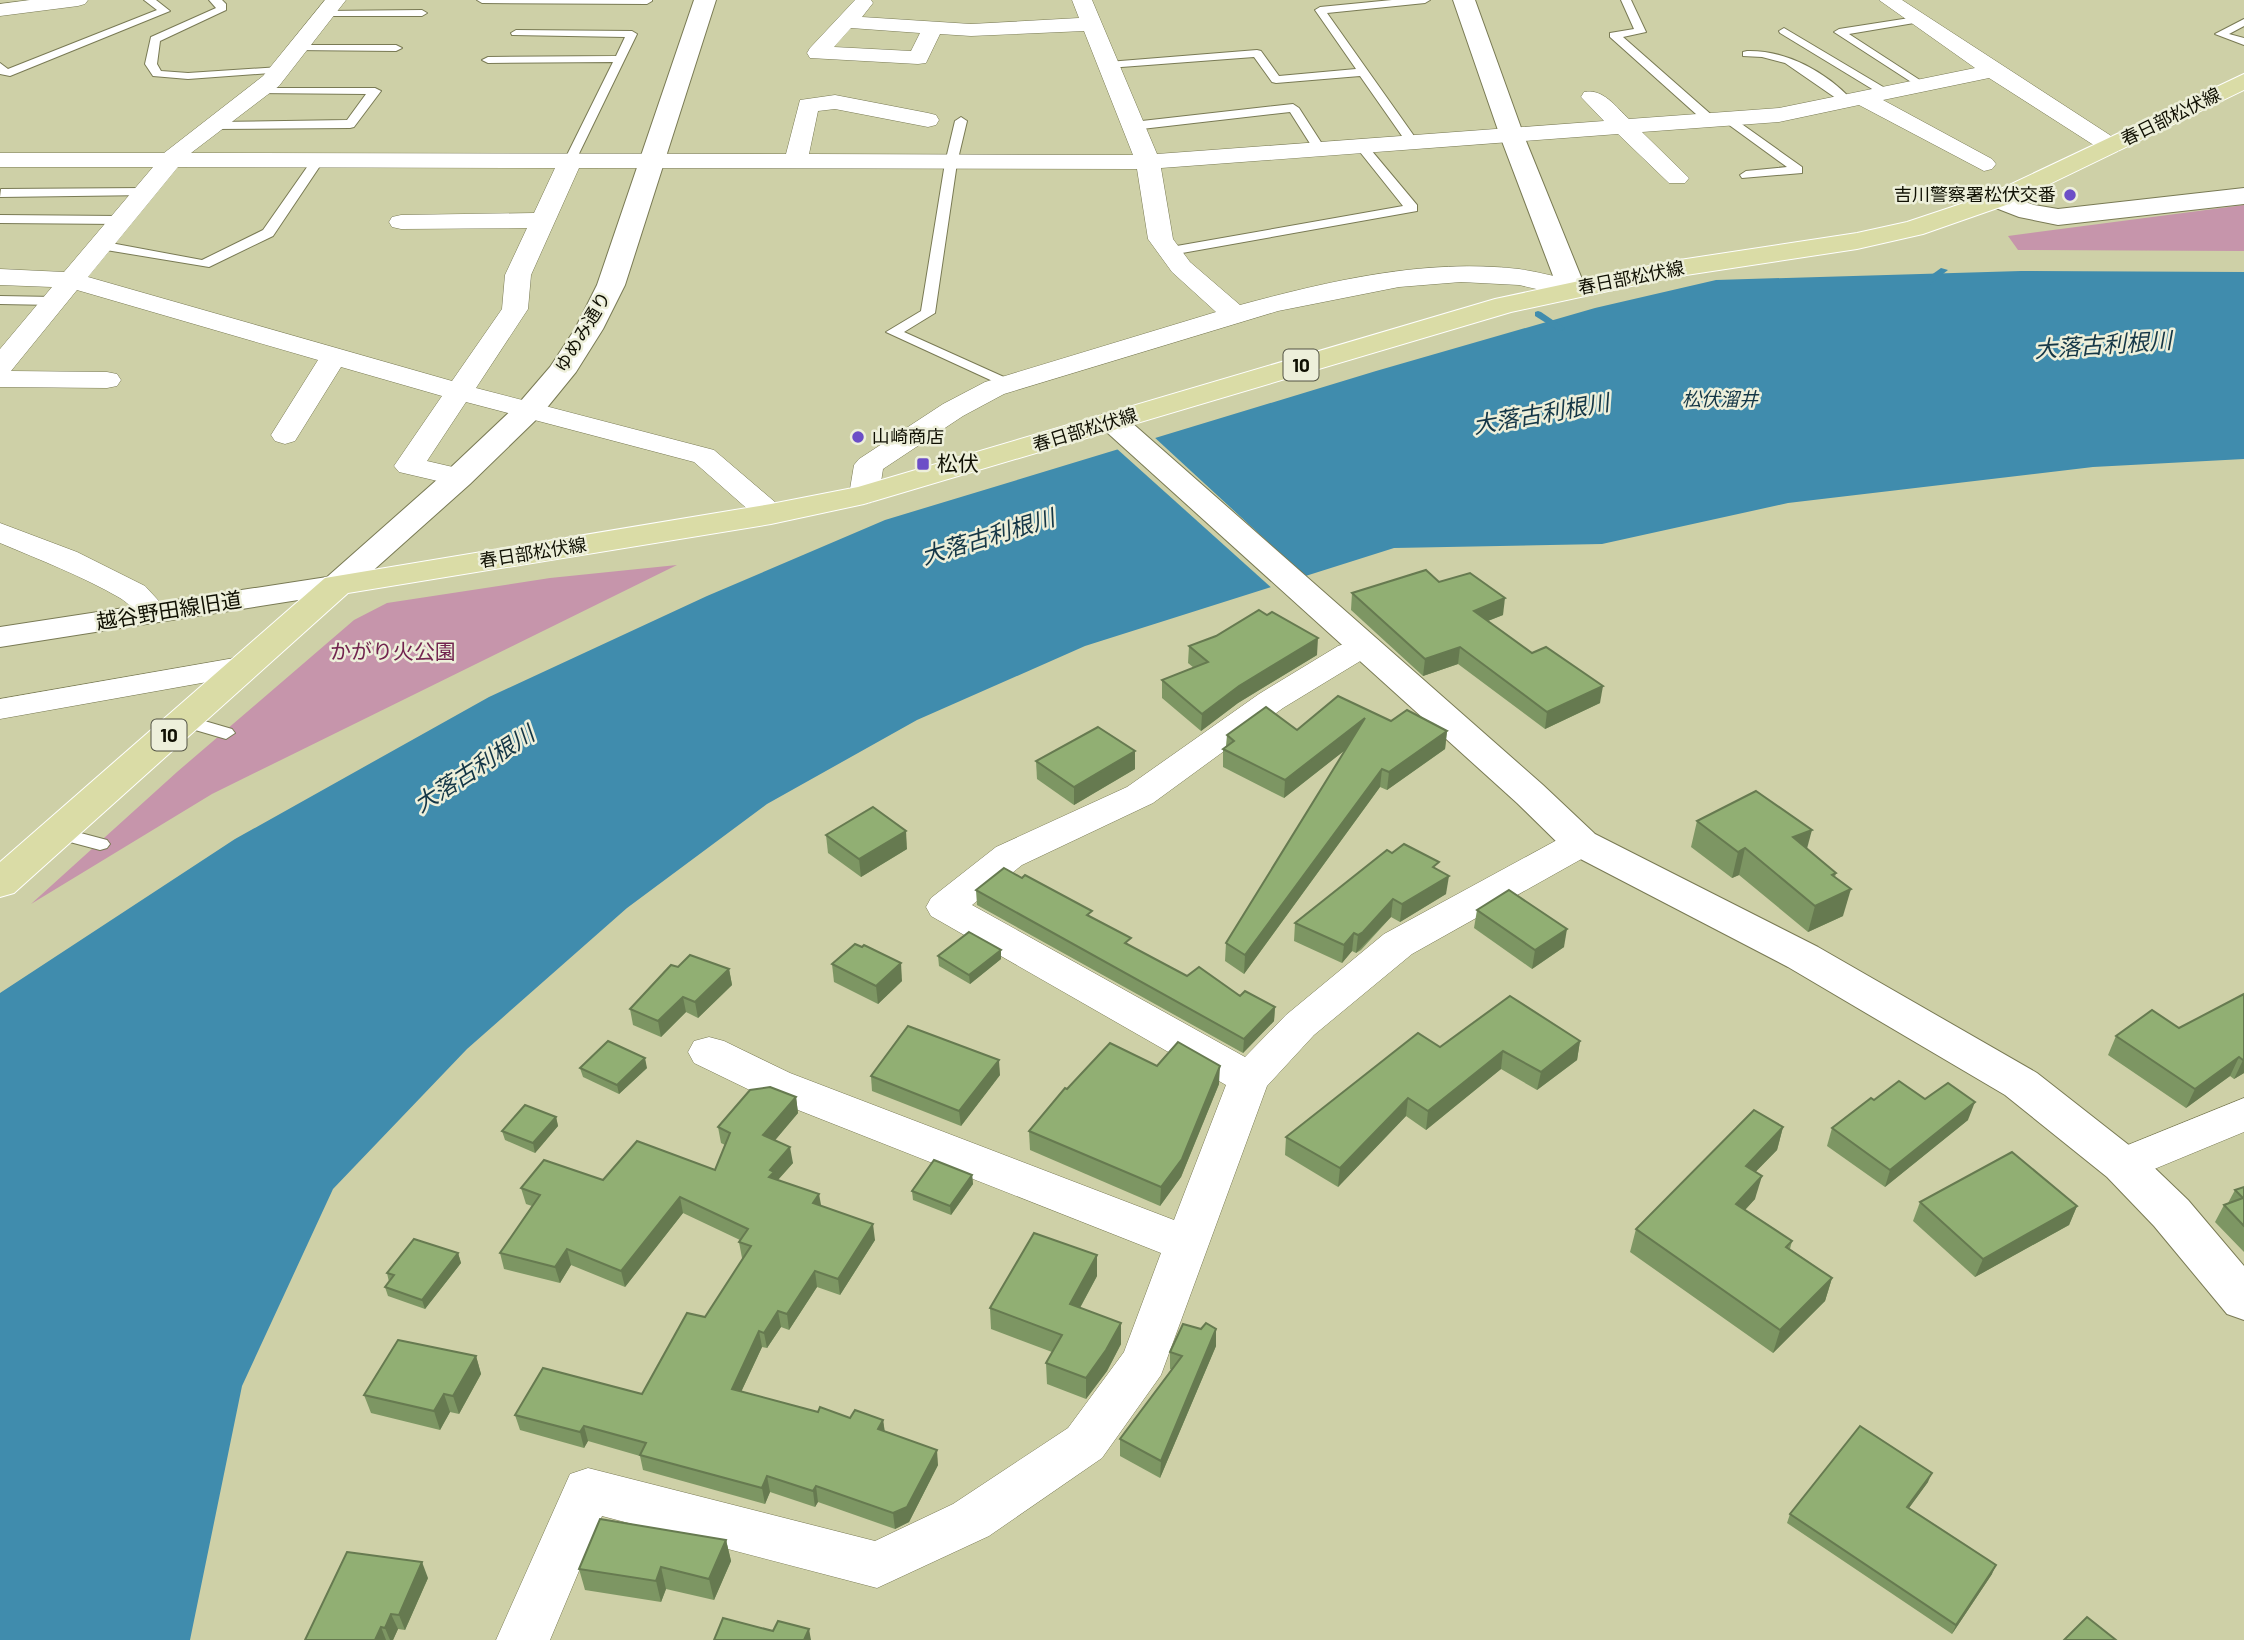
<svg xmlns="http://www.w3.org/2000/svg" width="2244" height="1640" font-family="Barlow,'Noto Sans JP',sans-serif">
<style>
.green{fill:#c695ab}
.water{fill:#408cad}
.pier{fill:#ced0a7}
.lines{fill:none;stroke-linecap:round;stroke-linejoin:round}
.stream{fill:#408cad;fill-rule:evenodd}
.service-casing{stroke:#797a54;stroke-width:2}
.minor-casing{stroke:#797a54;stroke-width:1}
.tertiary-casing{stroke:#797a54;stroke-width:2}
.primary-casing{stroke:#fff;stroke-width:2}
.service{fill:#fff;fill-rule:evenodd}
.minor{fill:#fff;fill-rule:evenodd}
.tertiary{fill:#fff;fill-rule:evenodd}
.primary{fill:#dadca6;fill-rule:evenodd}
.wall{fill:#7d9663}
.shaded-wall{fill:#667a50}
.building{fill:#91af73;stroke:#667a50;stroke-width:2}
.poi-dot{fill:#6c4ec7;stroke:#edefda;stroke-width:2.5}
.labels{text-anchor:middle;stroke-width:5;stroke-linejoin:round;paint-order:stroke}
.far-street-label{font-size:18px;fill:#101003;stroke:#edefda}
.far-poi-label{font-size:18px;fill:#101003;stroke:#edefda;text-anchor:end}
.shield{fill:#edefda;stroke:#525344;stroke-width:2}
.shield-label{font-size:19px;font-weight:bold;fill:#101003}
.far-water-label{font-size:19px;font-style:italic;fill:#143646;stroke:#edefda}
.poi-label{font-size:21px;fill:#101003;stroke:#edefda;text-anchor:start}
.street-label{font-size:21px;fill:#101003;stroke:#edefda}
.park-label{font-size:21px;fill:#72244f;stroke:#edefda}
.water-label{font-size:23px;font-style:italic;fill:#143646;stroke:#edefda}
</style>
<rect width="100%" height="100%" fill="#ced0a7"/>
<g class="green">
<path d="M2244 205V251L2018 250 2008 236Z"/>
<path d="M677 565 212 794 31 904 177 772 354 620 387 603 550 578Z"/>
</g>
<path class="water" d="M2021 271 2244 272V459L2093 467 1788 503 1602 544 1394 548 1085 646 917 720 767 804 627 908 467 1049 333 1189 242 1386 190 1640H0V993L235 839 489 697 707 596 885 520 1376 371 1595 308 1716 280Z"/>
<path class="pier" d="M1153 436 1308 579 1274 590 1116 448Z"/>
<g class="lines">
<g class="stream">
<path d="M1941 268 1948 270 1929 285H1923V281Z"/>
<path d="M1538 311 1541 312 1566 329 1559 331 1535 316V312Z"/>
</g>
<g class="service-casing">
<g id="service">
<path d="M144 0H156L170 11 10 76 0 74V63L8 69 157 10Z"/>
<path d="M209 0H222L226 4V10L160 41 157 64 161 71 188 73 280 67 286 70 284 72 188 79 153 76 145 64 151 37 216 8Z"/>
<path d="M477 0H652V1L647 4 482 3Z"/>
<path d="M1392 0H1430L1425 3 1327 13 1419 143 1413 147 1409 146 1360 76 1276 83 1272 82 1254 57 1108 68 1102 65 1108 62 1257 50 1261 51 1279 76 1356 69 1315 10 1320 7Z"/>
<path d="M1621 0H1631L1646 32 1623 37 1714 117V123H1706L1610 37V33L1634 29Z"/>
<path d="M325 11 422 10 427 13 422 16H321V12Z"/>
<path d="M1916 17 1921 20 1920 22 1849 34 1926 84V88L1922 89 1834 32 1839 29Z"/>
<path d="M2244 19V26L2229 34 2244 38V45L2215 34Z"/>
<path d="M1784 28 1890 91 1892 93 1882 95 1780 33 1779 31Z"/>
<path d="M516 30 632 31 637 34 573 166 563 163 613 62 488 63 482 60 488 57 616 56 625 37 512 35 511 33Z"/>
<path d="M298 45H396L402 48 396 51 294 50V46Z"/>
<path d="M1747 51C1787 50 1826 72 1853 101L1843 103 1785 63 1762 57 1743 56V52Z"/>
<path d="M259 88H375L381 91 354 127 350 128 211 129V123L215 122 347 120 366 94 255 93V89Z"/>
<path d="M1293 104 1299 108 1326 150 1324 153H1316L1290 112 1133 130 1127 126 1133 122Z"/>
<path d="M1729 115 1802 167V173L1742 178 1740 175 1746 171 1787 167 1725 122 1723 119Z"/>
<path d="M961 117 967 121 957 163 935 313 904 332 1015 382 1017 385 1015 388 1010 389 886 332 921 311 945 163 955 121Z"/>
<path d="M1362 143 1366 144 1417 205V211L1171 255 1164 251 1171 247 1403 206 1356 147Z"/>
<path d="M316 159 322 163 273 236 209 267 100 249 93 245 100 241 202 260 263 230 312 160Z"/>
<path d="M145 188 149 189V195L0 197 1 189Z"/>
<path d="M0 215 119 216 125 220 119 224 0 223Z"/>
<path d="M0 296 54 297 61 301 54 305 0 304Z"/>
<path d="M184 715 232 729 235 733 226 739 178 725 175 721Z"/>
<path d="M58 827 107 840 110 844 107 848 100 850 51 837 48 833 51 829Z"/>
</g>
</g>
<g class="minor-casing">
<g id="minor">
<path d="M30 0H88L85 4 78 6 0 16V4Z"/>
<path d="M325 0H346L279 86 191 153 786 154 800 100 835 95 928 113 936 115 939 120 936 125 928 127 835 109 818 111 809 154 1133 155 1084 31 971 36 940 34 926 63 918 64 810 58 807 53 810 48 855 0H871L873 3 862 17 971 24 1079 18 1072 0H1092L1157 154 1604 121 1581 97 1584 92C1603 88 1616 107 1629 119L1779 108 1975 68 1879 0H1902L2119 141 2123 146 2119 151H2103L1989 78 1883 100 1992 159 1996 164 1992 169 1984 171 1859 105 1779 122 1642 132 1689 178 1685 183H1669L1618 134 1161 168 1173 239 1190 262 1240 305C1329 281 1426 258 1519 269 1540 272 1561 278 1581 283L1585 289 1581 295 1572 297 1519 285 1461 282 1399 287 1278 311 1004 394 963 416 883 469 879 495 875 501 864 504 853 501 849 495 854 465 859 459 943 404 985 382 1216 312 1172 272 1148 239 1137 169 579 168 531 275 528 309 476 388 714 450 782 508 786 514 782 520 771 523 760 520 694 462 466 402 427 461 470 471 474 477 470 483 459 486 399 472 394 466 442 396 341 367 295 441 285 444 275 441 271 435 318 360 77 290 11 371 107 372 117 374 121 380 117 386 107 388 0 387V349L52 287 0 285V269L64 272 153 167H0V153H164L263 76ZM851 28 920 33 911 51 834 47ZM178 167 555 168 534 213 401 215 392 217 389 222 392 227 401 229 527 228 505 275 502 309 452 381 88 277Z"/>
<path d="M0 523 77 552 145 586 170 613 166 620C138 627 140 610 120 598 82 576 40 560 0 543Z"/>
<path d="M1366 637 1378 640 1383 647 1378 654 1362 660 1283 708 1153 803 1022 865 972 905 1245 1057 1286 1015 1384 934 1568 834 1581 831 1594 834 1600 843 1594 852 1412 954 1314 1035 1267 1086 1161 1375 1102 1458 989 1536 877 1588 602 1516 550 1640H496L570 1474 588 1468 875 1541 953 1504 1068 1428 1124 1352 1161 1253 760 1095 694 1063 688 1052 694 1041 709 1037 724 1041 790 1073 1174 1220 1226 1085 931 916 926 907 931 898 996 847 1127 787 1259 694 1338 646Z"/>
<path d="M246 656 258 659 263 666 258 673 0 719V699Z"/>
<path d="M2244 1098V1132L2123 1182 2108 1177 2101 1165 2108 1153Z"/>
</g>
</g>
<g class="tertiary-casing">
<g id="tertiary">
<path d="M694 0H716L625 285 603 329 576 372 541 415 470 484 349 592 0 647V627L327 577 448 470 519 403 550 367 575 329 597 285Z"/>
<path d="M1453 0H1475L1524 136 1586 289 1582 295 1572 297 1562 295 1558 289 1500 136Z"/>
<path d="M2244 188V204L2058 225 2019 217 1988 205 1984 200 1988 195 1997 192 2034 205 2058 209Z"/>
<path d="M1112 412 1123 415 1543 785 1595 834 1818 947 2037 1073 2139 1153 2188 1200 2244 1266V1320L2227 1314 2154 1226 2107 1177 2005 1095 1788 967 1567 852 1517 803 1101 427 1097 421 1101 415Z"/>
</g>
</g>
<g class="primary-casing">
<path id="primary" d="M2244 74V90L2006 205 1923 234 1857 249 1673 277 1511 312 864 504 771 524 348 593 14 893 0 897V862L325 578 771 504 858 487 1495 299 1673 261 1857 233 1907 222 1988 195Z"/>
</g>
<use href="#service" class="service"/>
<use href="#minor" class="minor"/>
<use href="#tertiary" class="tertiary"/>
<use href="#primary" class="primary"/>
</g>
<g class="wall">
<path d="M1439 582 1503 615 1488 621 1600 703 1545 729 1458 664 1423 676 1351 610 1352 593Z"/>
<path d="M1189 646 1317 655 1238 703 1201 731 1162 698V680L1194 668 1188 663Z"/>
<path d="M1391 721 1447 731 1445 749 1387 790 1380 787 1244 974 1225 961 1226 943 1345 750 1284 798 1223 767V749L1226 746 1227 735 1297 730Z"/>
<path d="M1135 751V769L1074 805 1037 779 1036 761Z"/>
<path d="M1697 821 1807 849 1836 873 1835 877 1843 916 1808 932 1739 875 1732 878 1691 847Z"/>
<path d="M826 835 907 849 861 877 828 853Z"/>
<path d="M1392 853 1438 870 1446 894 1400 922 1391 917 1361 950 1356 953 1352 951 1342 963 1294 941 1295 923Z"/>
<path d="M976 890 1092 918 1131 946 1187 976 1275 1007 1274 1021 1243 1053 977 905Z"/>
<path d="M1477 910 1564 947 1532 969 1474 928Z"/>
<path d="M938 956 1001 959 970 984 939 966Z"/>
<path d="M832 964 902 981 878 1004 834 982Z"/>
<path d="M678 967 729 969 732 985 698 1018 686 1012 661 1037 633 1025 630 1009Z"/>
<path d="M2244 994V1073L2234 1079 2230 1076 2186 1108 2108 1055 2116 1036 2179 1028Z"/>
<path d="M1580 1041 1577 1060 1537 1090 1501 1069 1426 1130 1406 1116 1338 1187 1285 1155 1286 1137 1440 1047Z"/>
<path d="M1157 1066 1219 1084 1181 1177 1160 1206 1030 1150 1029 1131 1067 1089Z"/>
<path d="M580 1068H647L619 1094 583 1077Z"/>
<path d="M1000 1075 961 1126 872 1091 871 1076Z"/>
<path d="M796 1097 798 1113 775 1140 793 1163 778 1180 875 1240 840 1295 817 1287 789 1330 781 1327 767 1348 762 1347 741 1392 818 1412 850 1418 883 1420 885 1432 938 1465 909 1522 895 1529 818 1502 815 1507 770 1492 765 1504 643 1470 640 1456 588 1441 584 1448 520 1430 515 1415 642 1394 705 1317 743 1258H742L739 1242 740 1240 683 1213 625 1287 571 1265 560 1283 504 1269 500 1253 532 1206 526 1204 521 1188 715 1170 725 1145 721 1143 718 1127Z"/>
<path d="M1874 1100 1968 1120 1885 1187 1827 1146 1832 1128Z"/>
<path d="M556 1117 558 1126 535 1153 505 1140 502 1131Z"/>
<path d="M1783 1127 1777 1150 1755 1172V1199L1745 1210 1792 1241 1790 1249 1832 1278 1825 1301 1773 1353 1630 1252 1636 1229Z"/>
<path d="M972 1175 973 1184 951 1215 913 1200 912 1191Z"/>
<path d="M2244 1187V1252L2215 1222 2224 1205 2228 1203 2235 1190Z"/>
<path d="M1920 1202 2077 1206 2069 1225 1975 1277 1913 1221Z"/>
<path d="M458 1253 461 1263 425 1309 388 1296 385 1287 389 1282 387 1273Z"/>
<path d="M1097 1276 1080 1308 1121 1323V1344L1107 1371 1086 1399 1047 1384 1046 1363 1052 1352 991 1329 990 1308Z"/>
<path d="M1201 1329H1216V1346L1160 1478 1120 1456V1439L1172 1370 1170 1369V1352Z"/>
<path d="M476 1356 481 1374 459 1414 450 1412 440 1430 371 1413 364 1395Z"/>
<path d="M1928 1482 1909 1508 1992 1574 1952 1634 1787 1523 1790 1514Z"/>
<path d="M726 1540 731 1561 714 1600 666 1589 661 1602 585 1590 579 1569Z"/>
<path d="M428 1578 405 1630 398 1629 393 1640H305Z"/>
</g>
<g class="shaded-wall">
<path d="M1505 598 1503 615 1472 627 1474 611Z"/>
<path d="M1318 638 1317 655 1238 703 1201 731 1202 714 1239 686Z"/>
<path d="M1460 647 1458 664 1423 676 1425 659Z"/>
<path d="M1603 686 1600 703 1545 729 1547 712Z"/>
<path d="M1365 718 1363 736 1284 798 1285 780Z"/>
<path d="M1447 731 1445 749 1387 790 1389 772Z"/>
<path d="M1135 751V769L1074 805V787Z"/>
<path d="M1382 769 1380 787 1244 974 1245 955Z"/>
<path d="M1812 830 1805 856 1793 837Z"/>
<path d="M906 831 907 849 861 877 859 859Z"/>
<path d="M1745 848 1739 875 1732 878 1738 852Z"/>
<path d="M1449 876 1446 894 1400 922 1402 904Z"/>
<path d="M1851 889 1843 916 1808 932 1815 906Z"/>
<path d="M1393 899 1391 917 1356 953 1358 935Z"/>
<path d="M1567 929 1564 947 1532 969 1535 950Z"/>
<path d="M1354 933 1352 951 1342 963 1344 945Z"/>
<path d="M1001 950V959L970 984 969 975Z"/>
<path d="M901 963 902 981 878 1004 876 986Z"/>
<path d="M729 969 732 985 698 1018 695 1002Z"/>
<path d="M683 997 686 1012 661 1037 658 1021Z"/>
<path d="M1275 1007 1274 1021 1243 1053 1244 1039Z"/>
<path d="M1580 1041 1577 1060 1537 1090 1541 1072Z"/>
<path d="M1503 1051 1501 1069 1426 1130 1428 1111Z"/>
<path d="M2239 1057 2230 1076 2186 1108 2195 1089Z"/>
<path d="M645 1058 647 1068 619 1094 617 1085Z"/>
<path d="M2244 1059V1073L2234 1079 2243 1060Z"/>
<path d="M999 1060 1000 1075 961 1126 959 1111Z"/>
<path d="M1220 1066 1219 1084 1181 1177 1160 1206 1161 1187Z"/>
<path d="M796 1097 798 1113 766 1151 763 1135Z"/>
<path d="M1408 1098 1406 1116 1338 1187 1340 1168Z"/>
<path d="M1975 1102 1968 1120 1885 1187 1890 1170Z"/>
<path d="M556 1117 558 1126 535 1153 533 1143Z"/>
<path d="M1783 1127 1777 1150 1739 1189 1746 1166Z"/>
<path d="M790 1147 793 1163 775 1183 769 1177 770 1170Z"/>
<path d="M972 1175 973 1184 951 1215 950 1206Z"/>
<path d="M1762 1176 1755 1199 1729 1227 1736 1204Z"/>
<path d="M819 1194 822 1210 813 1203Z"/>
<path d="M680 1197 683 1213 625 1287 621 1271Z"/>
<path d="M2077 1206 2069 1225 1975 1277 1983 1259Z"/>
<path d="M873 1224 875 1240 840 1295 838 1279Z"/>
<path d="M567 1249 571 1265 560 1283 555 1267Z"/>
<path d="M458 1253 461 1263 425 1309 422 1300Z"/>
<path d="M1097 1255V1276L1070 1326V1304Z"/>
<path d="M815 1271 817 1287 789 1330 787 1314Z"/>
<path d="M1832 1278 1825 1301 1773 1353 1780 1330Z"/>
<path d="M778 1311 781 1327 767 1348 764 1333Z"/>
<path d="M1121 1323V1344L1107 1371 1086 1399V1378Z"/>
<path d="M1216 1329V1346L1160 1478 1161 1461Z"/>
<path d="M759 1331 762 1347 735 1405 732 1389Z"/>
<path d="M476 1356 481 1374 459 1414 453 1396Z"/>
<path d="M444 1394 450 1412 440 1430 434 1411Z"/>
<path d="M883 1420 885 1435 878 1429Z"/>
<path d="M584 1426 588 1441 584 1448 580 1432Z"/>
<path d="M937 1450 938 1465 909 1522 895 1529 893 1513Z"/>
<path d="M1932 1473 1928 1482 1903 1516 1907 1507Z"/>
<path d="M767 1476 770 1492 765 1504 762 1488Z"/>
<path d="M816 1486 818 1502 815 1507 813 1491Z"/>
<path d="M726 1540 731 1561 714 1600 709 1579Z"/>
<path d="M422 1562 428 1578 405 1630 399 1615Z"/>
<path d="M1996 1565 1992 1574 1952 1634 1956 1625Z"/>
<path d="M661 1567 666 1589 661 1602 656 1581Z"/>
<path d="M391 1614 398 1629 393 1640H390L385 1628Z"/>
<path d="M381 1627 386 1640H375Z"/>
<path d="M809 1629 811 1640H804Z"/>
</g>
<g class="building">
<path d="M1426 570 1439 582 1470 573 1505 598 1474 611 1532 653 1546 647 1603 686 1547 712 1460 647 1425 659 1352 593Z"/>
<path d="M1259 610 1267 615 1272 612 1318 638 1239 686 1202 714 1162 680 1208 662 1189 646 1216 636Z"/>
<path d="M1338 696 1391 721 1407 710 1447 731 1389 772 1382 769 1245 955 1226 943 1365 718 1285 780 1223 749 1234 741 1227 735 1266 707 1297 730Z"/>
<path d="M1098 727 1135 751 1074 787 1036 761Z"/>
<path d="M1756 791 1812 830 1793 837 1836 873 1832 875 1851 889 1815 906 1745 848 1738 852 1697 821Z"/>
<path d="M873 807 906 831 859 859 826 835Z"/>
<path d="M1404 844 1439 862 1433 867 1449 876 1402 904 1393 899 1363 932 1358 935 1354 933 1344 945 1295 923 1387 850 1392 853Z"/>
<path d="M1004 868 1022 878 1025 875 1092 911 1087 915 1131 938 1125 943 1187 976 1199 967 1240 996 1245 991 1275 1007 1244 1039 976 890Z"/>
<path d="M1509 890 1567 929 1535 950 1477 910Z"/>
<path d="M969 932 1001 950 969 975 938 956Z"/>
<path d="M855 944 862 947 864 945 901 963 876 986 832 964Z"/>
<path d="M690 955 729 969 695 1002 683 997 658 1021 630 1009 671 965 678 967Z"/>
<path d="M2244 994V1059L2243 1060 2239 1057 2195 1089 2116 1036 2152 1010 2179 1028Z"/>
<path d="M1510 996 1580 1041 1541 1072 1503 1051 1428 1111 1408 1098 1340 1168 1286 1137 1418 1033 1440 1047Z"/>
<path d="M908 1026 999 1060 959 1111 871 1076Z"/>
<path d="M608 1041 645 1058 617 1085 580 1068Z"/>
<path d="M1178 1042 1220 1066 1182 1159 1161 1187 1029 1131 1065 1088 1067 1089 1110 1043 1157 1066Z"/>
<path d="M1899 1081 1925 1099 1948 1083 1975 1102 1890 1170 1832 1128 1871 1098 1874 1100Z"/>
<path d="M770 1087 796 1097 763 1135 790 1147 770 1170 774 1172 769 1177 819 1194 813 1203 873 1224 838 1279 815 1271 787 1314 778 1311 764 1333 759 1331 732 1389 818 1412 820 1407 850 1418 855 1410 883 1420 878 1429 937 1450 907 1507 893 1513 816 1486 813 1491 767 1476 762 1488 640 1455 646 1443 584 1426 580 1432 515 1415 543 1368 642 1394 687 1313 705 1317 751 1246 739 1242 748 1229 680 1197 621 1271 567 1249 555 1267 500 1253 540 1195 521 1188 544 1160 603 1180 637 1141 715 1170 730 1133 718 1127 750 1090Z"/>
<path d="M525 1105 556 1117 533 1143 502 1131Z"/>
<path d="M1754 1110 1783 1127 1746 1166 1762 1176 1736 1204 1792 1241 1786 1247 1832 1278 1780 1330 1636 1229Z"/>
<path d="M2012 1152 2077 1206 1983 1259 1920 1202Z"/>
<path d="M934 1160 972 1175 950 1206 912 1191Z"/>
<path d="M2244 1187V1226L2224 1205 2243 1198 2235 1190Z"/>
<path d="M1034 1233 1097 1255 1070 1304 1121 1323 1106 1350 1086 1378 1046 1363 1062 1335 990 1308Z"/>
<path d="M414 1239 458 1253 422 1300 385 1287 394 1275 387 1273Z"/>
<path d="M1206 1323 1216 1329 1161 1461 1120 1439 1182 1356 1170 1352 1183 1324 1201 1329Z"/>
<path d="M398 1340 476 1356 453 1396 444 1394 434 1411 364 1395Z"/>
<path d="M1860 1426 1932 1473 1907 1507 1996 1565 1956 1625 1790 1514Z"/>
<path d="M600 1519 726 1540 709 1579 661 1567 656 1581 579 1569Z"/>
<path d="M347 1552 422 1562 399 1615 391 1614 385 1628 381 1627 375 1640H305Z"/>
<path d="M2087 1617 2116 1640H2064Z"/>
<path d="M723 1618 773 1631 778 1621 809 1629 804 1640H714Z"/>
</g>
<g class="poi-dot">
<circle cx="2070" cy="195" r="7"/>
<circle cx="858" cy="437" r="7"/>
<rect x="916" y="457" width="14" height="14" rx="3.5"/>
</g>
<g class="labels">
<g class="far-street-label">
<text transform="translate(2171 117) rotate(-26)" y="6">春日部松伏線</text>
<text transform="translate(1631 278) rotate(-11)" y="6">春日部松伏線</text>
<text transform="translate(583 332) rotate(-59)" y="6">ゆめみ通り</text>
<text transform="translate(1085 430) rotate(-17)" y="6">春日部松伏線</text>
<text transform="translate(533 553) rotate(-9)" y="6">春日部松伏線</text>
</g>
<g class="far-poi-label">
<text x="2056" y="201">吉川警察署松伏交番</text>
<text x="872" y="443" text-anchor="start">山崎商店</text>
</g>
<g class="shield">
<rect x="1283.5" y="349.5" width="35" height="31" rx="5"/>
<rect x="151.5" y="719.5" width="35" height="31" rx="5"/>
</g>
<g class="shield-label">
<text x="1301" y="372">10</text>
<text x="169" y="742">10</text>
</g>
<g class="far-water-label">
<text x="1720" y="406">松伏溜井</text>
</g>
<g class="poi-label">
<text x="937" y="471">松伏</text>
</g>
<g class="street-label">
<text transform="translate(169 611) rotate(-9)" y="7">越谷野田線旧道</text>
</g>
<g class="park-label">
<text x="393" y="659">かがり火公園</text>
</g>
<g class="water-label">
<text transform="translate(2103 345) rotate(-4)" y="8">大落古利根川</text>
<text transform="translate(1541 414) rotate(-10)" y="8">大落古利根川</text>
<text transform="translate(988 537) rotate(-17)" y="8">大落古利根川</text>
<text transform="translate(474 769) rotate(-33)" y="8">大落古利根川</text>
</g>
</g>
</svg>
